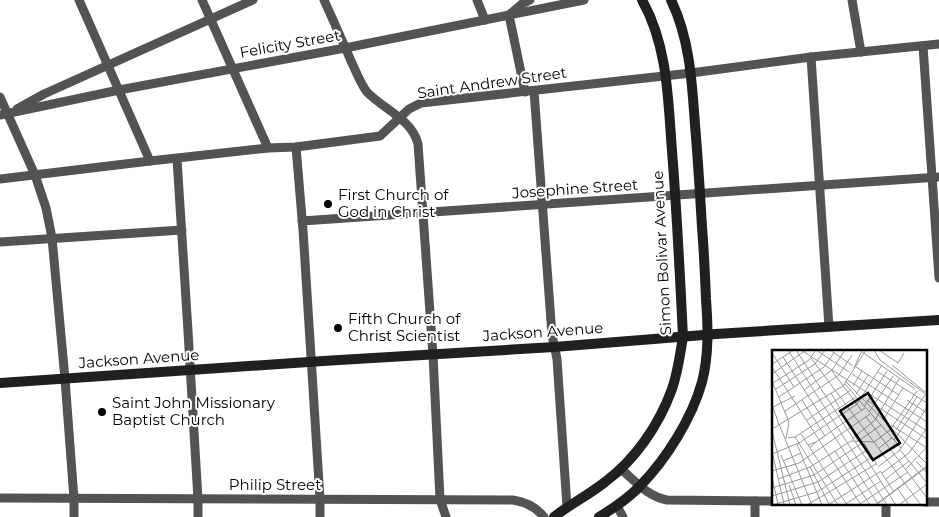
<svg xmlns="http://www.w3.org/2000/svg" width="939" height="517" font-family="Montserrat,sans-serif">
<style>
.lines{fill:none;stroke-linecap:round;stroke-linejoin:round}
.street{stroke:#535353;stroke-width:9}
.secondary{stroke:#202020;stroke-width:10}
.poi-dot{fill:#000;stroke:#fff;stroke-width:2}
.labels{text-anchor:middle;stroke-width:4;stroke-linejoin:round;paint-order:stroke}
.street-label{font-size:15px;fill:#000;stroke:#fff}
.poi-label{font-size:15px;fill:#000;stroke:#fff;text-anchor:start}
.inset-road{fill:none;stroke:#999;stroke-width:1}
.view{fill:#000;fill-opacity:0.15;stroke:#000;stroke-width:2.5}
.inset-edge{fill:none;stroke:#000;stroke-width:2.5}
</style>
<rect width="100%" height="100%" fill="#fff"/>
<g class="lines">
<g class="street">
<path d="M79 0 150 161"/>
<path d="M202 0 268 148"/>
<path d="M324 0C333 20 342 40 351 61 356 71 360 83 367 92 383 109 412 119 418 144L433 355 440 499 446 517"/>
<path d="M477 0 485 20"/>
<path d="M852 0 861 52"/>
<path d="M923 46 939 278"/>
<path d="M811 57 829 327"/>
<path d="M534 91 552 335 557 359 567 507"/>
<path d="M525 92 509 15 522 4 530 0"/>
<path d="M0 97 35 175 46 208 52 238 65 379 74 499V517"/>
<path d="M17 109 44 94 253 0"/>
<path d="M0 115 119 90 345 48 584 0"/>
<path d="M296 147 303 230 320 499V517"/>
<path d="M177 159C184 272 192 386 198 499V517"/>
<path d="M0 179 150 161 268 148 296 147 380 136 409 109 421 103 691 73 811 57 939 44"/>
<path d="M302 221 939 177"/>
<path d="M0 242 182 230"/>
<path d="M621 469C635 481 647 496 667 500L773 501"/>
<path d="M0 498 513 500C526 502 536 507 544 517"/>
<path d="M925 502H939"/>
<path d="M617 506 623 517"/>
<path d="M755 517V501"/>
<path d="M886 517V503"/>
</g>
<g class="secondary">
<path d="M0 383 323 361 554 347 716 334 939 320"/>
<path d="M554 517C570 504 589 495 605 482 635 460 659 425 672 389 678 372 680 354 683 337 680 275 677 213 672 151 668 100 668 46 642 0"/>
<path d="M599 517C614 508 629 498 641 485 667 458 692 418 702 382 709 355 708 327 706 299 705 275 704 251 702 227 700 193 698 159 695 125 692 83 690 39 671 0"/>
</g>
</g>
<g class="poi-dot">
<circle cx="328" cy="204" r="5"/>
<circle cx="338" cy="328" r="5"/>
<circle cx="102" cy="412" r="5"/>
</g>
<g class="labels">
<g class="street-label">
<text transform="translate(290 44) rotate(-10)" y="5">Felicity Street</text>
<text transform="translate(492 83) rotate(-8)" y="5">Saint Andrew Street</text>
<text transform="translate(575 189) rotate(-4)" y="5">Josephine Street</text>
<text transform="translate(662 253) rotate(-93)" y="5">Simon Bolivar Avenue</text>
<text transform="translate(543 332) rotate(-4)" y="5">Jackson Avenue</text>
<text transform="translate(139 359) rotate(-4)" y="5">Jackson Avenue</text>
<text x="275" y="490">Philip Street</text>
</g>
<g class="poi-label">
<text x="338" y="200">First Church of<tspan x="338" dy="17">God in Christ</tspan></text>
<text x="348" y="324">Fifth Church of<tspan x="348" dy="17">Christ Scientist</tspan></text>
<text x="112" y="408">Saint John Missionary<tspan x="112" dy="17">Baptist Church</tspan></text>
</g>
</g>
<g transform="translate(772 350)">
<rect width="155" height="155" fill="#fff"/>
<path class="inset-road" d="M16 0 115 155M24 0 124 155M29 0 155 81M44 0 77 22M58 0 81 16M102 0 108 10 155 45M107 0 126 13 132 3M90 2 143 39M0 3 22 37M11 7 106 154M39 8 149 155M0 14 22 0M120 15 153 42M0 17 89 155M84 17 127 45M82 18 90 0M60 21 90 61M106 22 155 53M0 24 34 0M80 24 155 72M0 31 17 72 14 89M73 31 155 114M1 33 37 10 44 0M73 34 129 98M81 36 90 21M4 39 43 14 53 0M32 40 60 20 73 0M59 43 86 91M84 44 96 25M7 47 52 17 62 3M30 50 53 86M95 50 155 89M135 50 155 63M0 54 7 75M1 57 23 46M92 57 115 21M13 61 67 25 80 5M97 62 121 26M94 67 155 148M35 70 79 40M111 70 131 38M7 74 40 155M119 75 155 98M0 79 71 36 94 0M124 80 145 47M0 81 18 155M29 84 75 155M23 87 66 155M16 88 23 87 84 47M80 89 103 70 127 29M88 90 109 75M122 90 153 45M44 92 93 58M92 93 105 115M25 94 50 155M36 95 44 92 38 97M107 98 120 88M128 100 155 133M0 101 12 154M63 101 98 155M0 104 27 93 85 54 110 15M111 104 125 93M9 105 30 155M11 111 29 103M144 111 155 123M38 117 57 154M106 117 128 100 155 57M134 119 155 97M0 121 27 113 98 64M109 122 122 142M110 123 137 103 155 78M0 127 6 154M6 129 38 117 79 91 102 92 118 80 145 41M114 129 137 111M17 135 24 155M0 138 42 125 90 93M126 139 137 155M0 146 46 132 95 100M88 154 136 122M0 155 45 142 100 107M35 155 104 114M56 155 109 121M72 155 109 131M103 155 155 116M104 155 155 117M127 155 155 134"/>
<path class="view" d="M96 43 128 93 101 110 68 61Z"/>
<rect width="155" height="155" class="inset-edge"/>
</g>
</svg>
